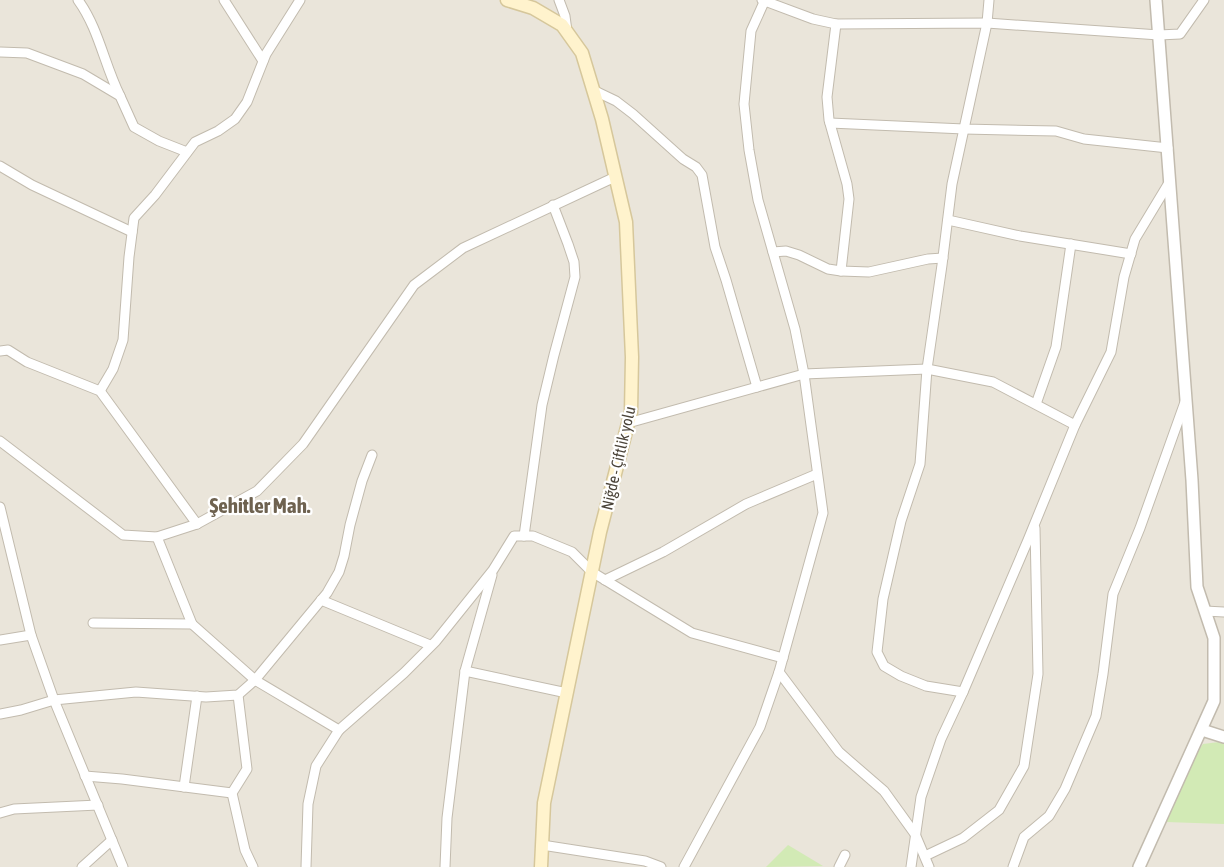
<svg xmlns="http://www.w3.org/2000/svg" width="1224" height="867" font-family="'Asap Condensed',sans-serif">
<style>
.residential{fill:#eae5da}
.green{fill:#d2eab5}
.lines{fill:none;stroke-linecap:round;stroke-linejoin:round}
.minor-casing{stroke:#c2bbae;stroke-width:11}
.tertiary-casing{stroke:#c2bbae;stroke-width:14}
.secondary-casing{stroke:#d6c79b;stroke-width:15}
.minor{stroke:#fff;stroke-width:9}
.tertiary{stroke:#fff;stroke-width:11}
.secondary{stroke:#fff3cd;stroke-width:12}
.labels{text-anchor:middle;stroke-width:4.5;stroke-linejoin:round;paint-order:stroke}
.street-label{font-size:16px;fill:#4b4439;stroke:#fff}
.district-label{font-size:21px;font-weight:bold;fill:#6e6250;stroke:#fff}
</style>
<rect width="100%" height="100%" fill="#f6f3ec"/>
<rect class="residential" x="0" y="0" width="1224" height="867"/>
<g class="green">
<path d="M1219 742 1224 744V824L1166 822 1195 755 1203 744Z"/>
<path d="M788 845 823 866 766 867Z"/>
</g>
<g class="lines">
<g class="minor-casing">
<g id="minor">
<path d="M78 0C99 29 104 64 120 96"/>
<path d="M224 0 263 61"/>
<path d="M559 0 565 16 567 31"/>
<path d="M762 0 813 19 836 24 987 23 1159 35 1180 34 1204 0"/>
<path d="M836 24 827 97 829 120 847 184 849 199 841 271"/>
<path d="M0 52 27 53 83 74 120 96 134 127 159 141 187 152"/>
<path d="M593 90 616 101 633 114 683 159 696 167 702 175 715 247 726 280 757 387"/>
<path d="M830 123 964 129 1056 131 1084 139 1168 148"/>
<path d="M0 166 32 185 132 232"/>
<path d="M948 220 1020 236 1131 254"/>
<path d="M773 252 786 251 799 255 828 269 841 271 869 272 928 259 943 258"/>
<path d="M0 351 8 350 27 362 100 391 197 524"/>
<path d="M100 391 113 369 123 340 129 257 134 218 155 195 195 142 218 131 235 119 247 102 266 54 300 0"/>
<path d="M1036 404 1056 347 1071 244"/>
<path d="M628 423 804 374 927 369 993 382 1075 425"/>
<path d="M0 441 123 535 157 537 197 524 257 491 303 444 414 285 463 248 615 177"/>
<path d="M0 507 31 635 54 700 123 867"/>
<path d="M524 536 542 405 554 355 575 277 574 262 568 244 553 205"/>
<path d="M157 537 192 624"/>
<path d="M605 580 663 552 746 504 817 474"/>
<path d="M321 600 430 645"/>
<path d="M1205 611 1224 612"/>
<path d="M93 623 192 624 255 680 339 730 404 673 436 641 493 570 514 536H533L572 552 592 572 692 633 783 658"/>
<path d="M0 640 31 635"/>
<path d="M465 671 567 693"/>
<path d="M779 672 839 752 884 791 915 834 929 867"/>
<path d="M963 692 926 686 901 676 884 666 877 652 883 599 901 521 920 464 927 369 942 265 952 184 987 23 989 0"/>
<path d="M238 695 247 769 232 793 245 850 253 867"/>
<path d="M0 714 21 710 54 700 136 692 206 697 238 695 255 680 327 593 339 572 344 556 350 525 362 481 372 455"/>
<path d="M85 776 122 779 232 793"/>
<path d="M184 787 197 696"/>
<path d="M0 813 14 809 98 805"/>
<path d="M542 845 645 861 661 867"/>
<path d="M925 856 963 838 999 810 1024 766 1038 674 1035 528"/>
<path d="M82 867 112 840"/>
<path d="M306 867 308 804 316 766 339 730"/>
<path d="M445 867 447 818 465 671 492 575"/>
<path d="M684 867 760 727 779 672 823 513 804 374 795 329 758 200 749 150 744 104 751 31 765 0"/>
<path d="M839 867 845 855"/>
<path d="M911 867 921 797 941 739 963 692 1028 540 1075 425 1111 352 1124 277 1135 239 1170 181"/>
<path d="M1013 867 1024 837 1049 816 1065 789 1096 716 1103 674 1113 594 1140 528 1185 402"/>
</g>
</g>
<g class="tertiary-casing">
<g id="tertiary">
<path d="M1202 730 1224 737"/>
<path d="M1139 867 1214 701V638L1197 587 1192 480 1156 0"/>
</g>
</g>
<g class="secondary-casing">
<path id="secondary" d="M507 0 533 8 562 25 582 53 602 119 626 222 632 357 631 412 600 532 544 803 541 867"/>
</g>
<use href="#minor" class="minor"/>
<use href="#tertiary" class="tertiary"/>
<use href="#secondary" class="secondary"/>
</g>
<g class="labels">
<g class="street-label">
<text transform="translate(618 458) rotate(-77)" y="6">Niğde - Çiftlik yolu</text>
</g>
<g class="district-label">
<text x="260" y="513">Şehitler Mah.</text>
</g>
</g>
</svg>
